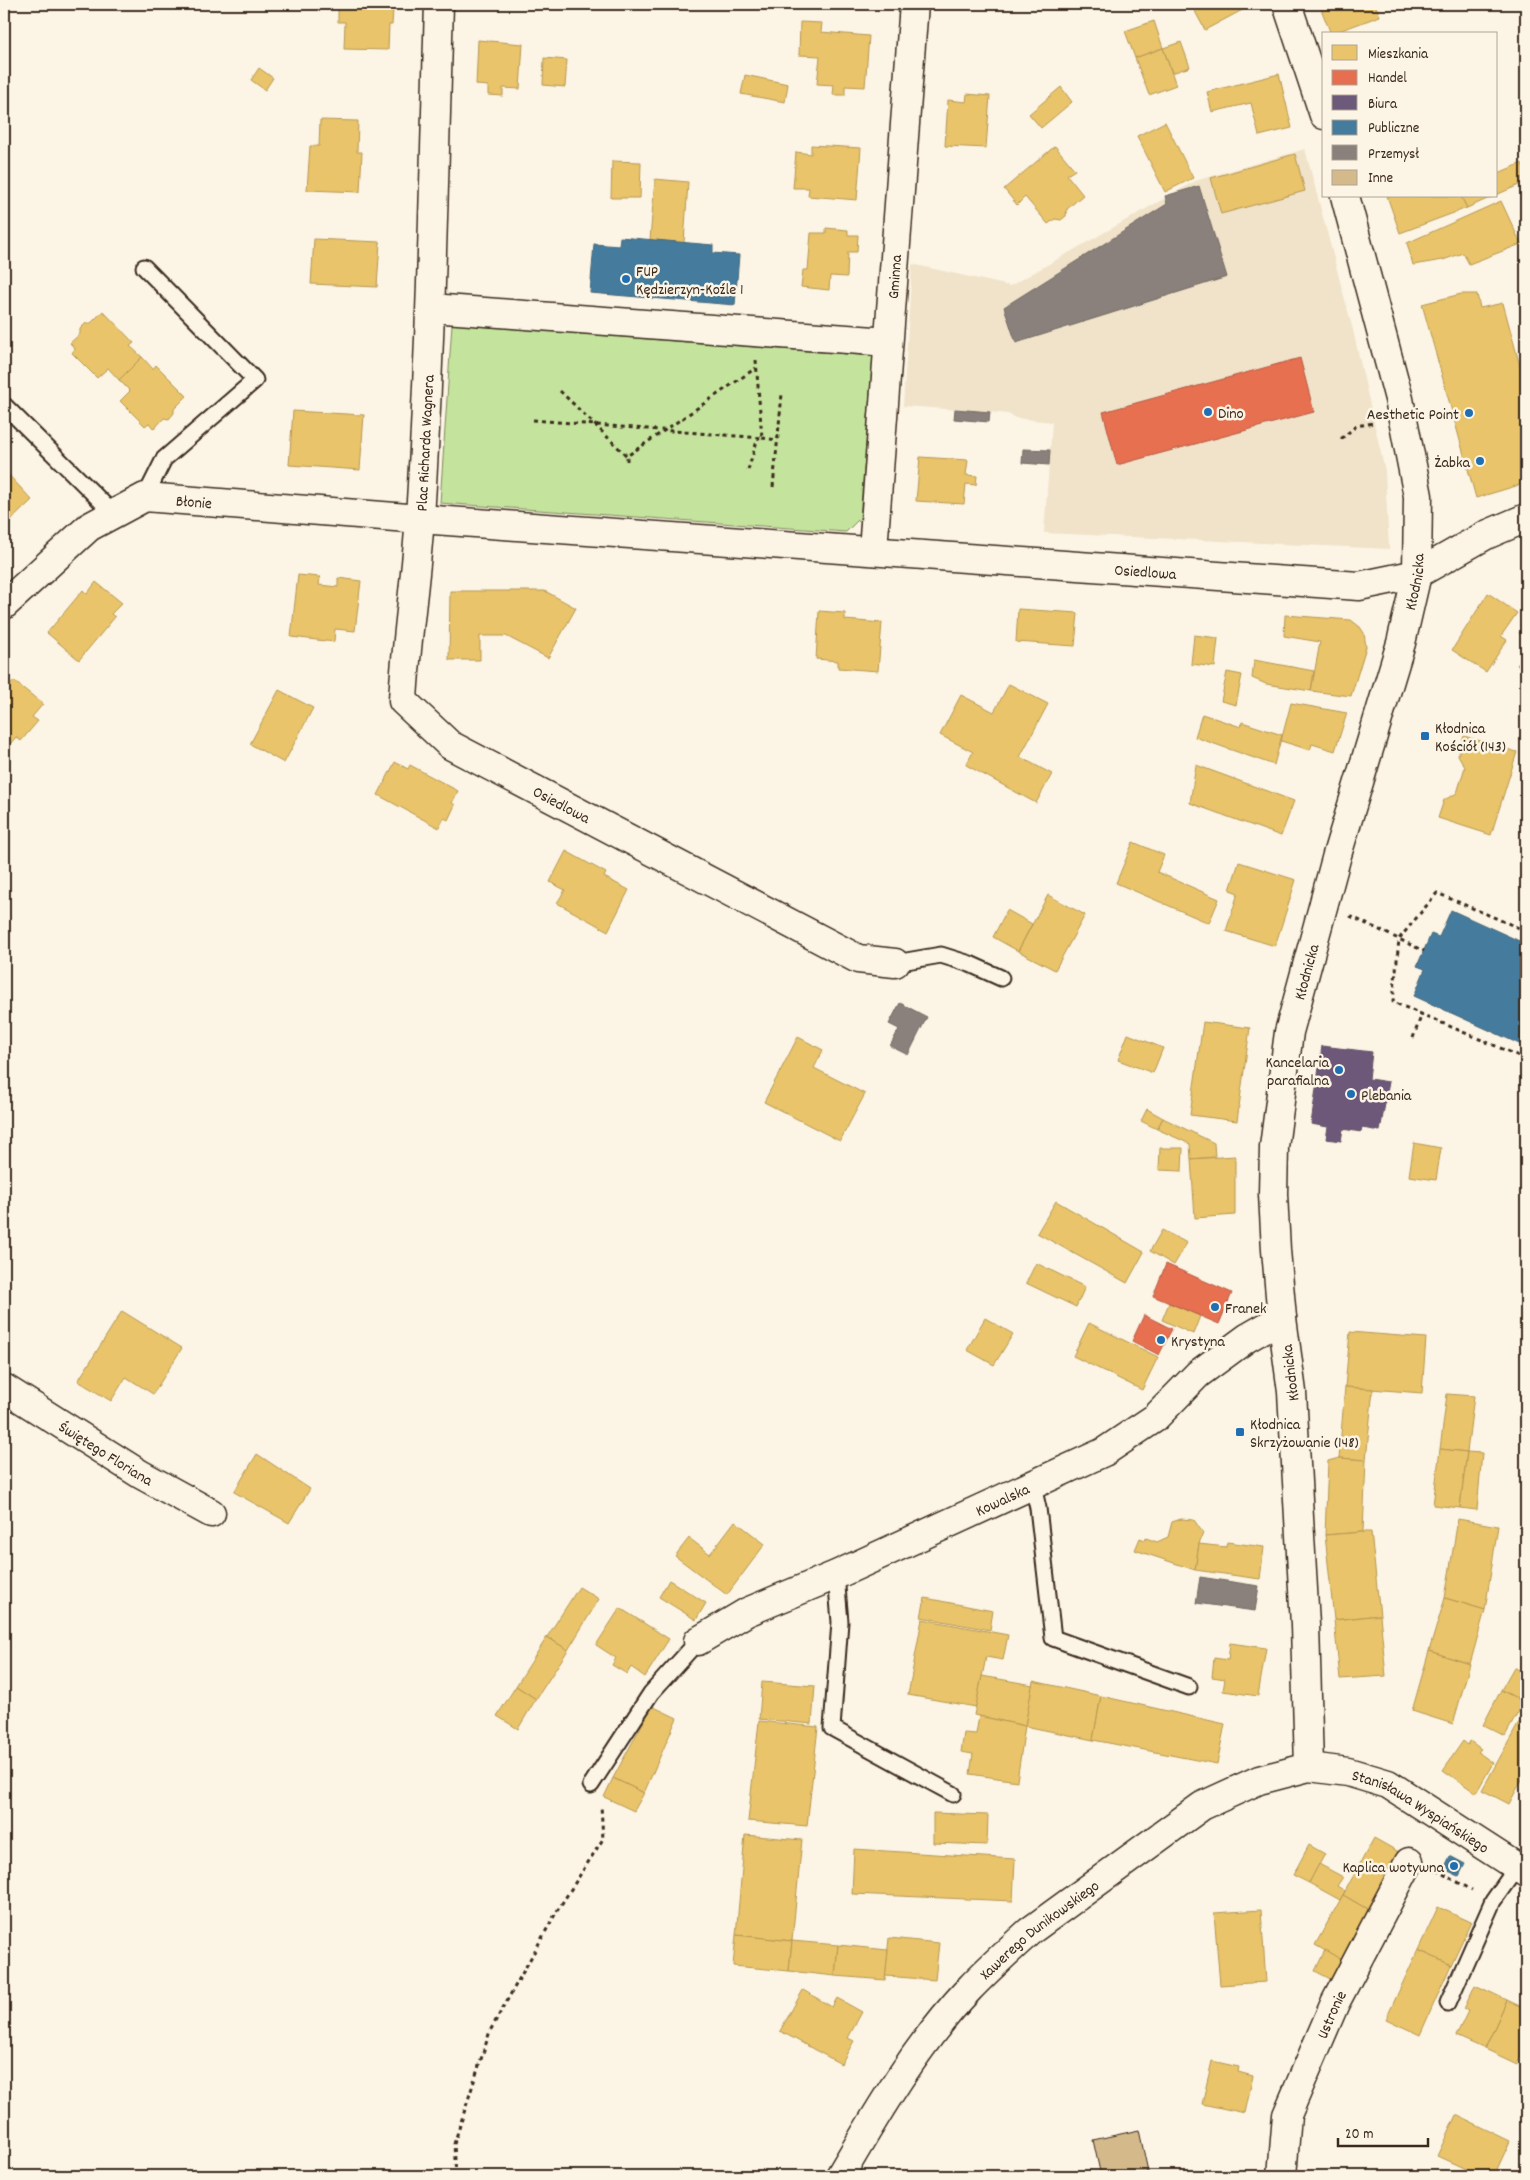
<svg xmlns="http://www.w3.org/2000/svg" width="1530" height="2180" font-family="Dekko,sans-serif">
<style>
.built{fill:#f0e3ca}
.green{fill:#c4e49d;stroke:#80875e}
.homes{fill:#e9c46a;stroke:#b59653}
.shops{fill:#e76f51;stroke:#b35a42}
.offices{fill:#6d597a;stroke:#5e4b5e}
.public{fill:#457b9d;stroke:#426377}
.industry{fill:#8a817c;stroke:#726760}
.building{fill:#d4b98a;stroke:#3b2a1e}
.lines{fill:none;stroke-linecap:round;stroke-linejoin:round}
.service-casing{stroke:#3b2a1e;stroke-width:19}
.minor-casing{stroke:#3b2a1e;stroke-width:31}
.secondary-casing{stroke:#3b2a1e;stroke-width:31}
.path{stroke:#3b2a1e;stroke-width:3;stroke-dasharray:4 4;stroke-linecap:butt}
.service{stroke:#fcf5e5;stroke-width:15}
.minor{stroke:#fcf5e5;stroke-width:28}
.secondary{stroke:#fcf5e5;stroke-width:28}
.poi-dot{fill:#1f6fb2;stroke:#fcf5e5;stroke-width:2}
.labels{text-anchor:middle;stroke-width:5;stroke-linejoin:round;paint-order:stroke}
.poi-label{font-size:16px;fill:#3b2a1e;stroke:#fcf5e5;text-anchor:start}
.street-label{font-size:16px;fill:#3b2a1e;stroke:#fcf5e5}
</style>
<rect width="100%" height="100%" fill="#fcf5e5"/>
<filter id="ink" filterUnits="userSpaceOnUse"><feTurbulence type="fractalNoise" baseFrequency=".02" numOctaves="2"/><feDisplacementMap in="SourceGraphic" scale="10" xChannelSelector="R" yChannelSelector="G"/><feConvolveMatrix kernelMatrix="1 2 1 2 8 2 1 2 1" color-interpolation-filters="sRGB"/></filter>
<g filter="url(#ink)">
<path class="built" d="M1305 149 1353 330 1385 471 1389 549 1044 533 1052 422 1015 418 1008 414 990 412 903 406 912 264 1010 286 1195 181Z"/>
<path class="green" d="M452 324 873 356 860 518 846 532 440 503Z"/>
<g class="homes">
<path d="M338 4H385L384 10H393L392 25H389L388 50 344 49 345 22H338Z"/>
<path d="M1191 4H1243L1246 8 1205 30Z"/>
<path d="M1319 4H1375L1380 16 1331 34Z"/>
<path d="M1154 21 1163 48 1135 58 1125 31Z"/>
<path d="M800 22 822 23 821 32 869 36 865 87 845 86V95H833L834 85 817 84 820 56 799 55Z"/>
<path d="M478 40 523 44 520 89 503 88V96L488 95V86L476 85Z"/>
<path d="M1181 42 1190 67 1172 73 1163 48Z"/>
<path d="M1163 48 1176 85 1149 95 1135 58Z"/>
<path d="M544 58 567 60 565 87 543 85Z"/>
<path d="M259 68 273 78 265 90 251 80Z"/>
<path d="M1279 74 1292 128 1259 136 1251 103 1212 112 1207 92Z"/>
<path d="M745 75 788 84 785 102 741 94Z"/>
<path d="M1061 87 1072 102 1041 128 1029 114Z"/>
<path d="M967 94 990 96 986 148 945 146 948 100 966 102Z"/>
<path d="M320 120 358 121 357 152H362L360 192 307 190 310 146H319Z"/>
<path d="M1165 122 1193 178 1165 192 1137 136Z"/>
<path d="M811 145 861 148 857 200 808 196 809 188H793L796 152 811 154Z"/>
<path d="M1055 146 1075 170 1067 175 1083 195 1067 209 1066 216 1061 220 1055 219 1048 224 1025 197 1017 205 1004 189Z"/>
<path d="M1295 154 1305 191 1221 214 1211 178Z"/>
<path d="M612 161 641 162 640 198H611Z"/>
<path d="M1522 163 1526 173V182L1496 195V174Z"/>
<path d="M655 179 688 182 684 243 650 240Z"/>
<path d="M1387 196H1461L1467 208 1400 233Z"/>
<path d="M1461 196H1494L1467 208Z"/>
<path d="M1501 201 1521 244 1469 264 1463 253 1443 260 1413 265 1407 243Z"/>
<path d="M826 228 848 230V235H858L857 252H848L847 277 830 276 829 290 801 287 803 270H808L811 233H826Z"/>
<path d="M314 239 380 242 377 287 311 284Z"/>
<path d="M1461 294H1477L1480 308 1503 303 1526 388V483L1476 498 1422 304Z"/>
<path d="M103 311 134 343 130 346 142 357 119 380 108 368 97 378 72 353 75 349 70 343 80 334V329L86 323H91Z"/>
<path d="M142 357 153 369 156 365 187 396 174 409V413L169 419 164 418 154 429 149 423 145 426 120 401 130 391 119 380Z"/>
<path d="M293 411 364 415 360 470 289 465Z"/>
<path d="M920 457 968 460 966 475 977 476 976 485 966 484 964 504 916 501Z"/>
<path d="M6 472 32 500 4 527V475Z"/>
<path d="M298 575 320 577 319 585 338 587V578L361 581 355 631 335 629 334 642 291 637Z"/>
<path d="M96 582 122 603 111 614 115 617 79 660 47 633 83 590 87 594Z"/>
<path d="M450 591H545L576 608 548 658 506 636H480V660H449Z"/>
<path d="M1488 593 1517 613 1501 636 1507 640 1486 672 1452 650Z"/>
<path d="M1018 609 1078 613 1075 646 1016 642Z"/>
<path d="M819 611 845 613V620L882 623 878 671 838 668V661L816 659Z"/>
<path d="M1285 615 1351 620 1360 627 1364 633 1366 647 1351 696 1311 691 1320 642 1284 636Z"/>
<path d="M1526 625V640L1519 633Z"/>
<path d="M1194 635 1218 638 1215 667 1191 664Z"/>
<path d="M1526 655V673L1517 665Z"/>
<path d="M1254 660 1314 671 1311 691 1266 684 1252 678Z"/>
<path d="M1227 672 1242 675 1236 705 1221 701Z"/>
<path d="M14 681 43 704 32 717 38 721 21 741 16 737 5 750 4 693Z"/>
<path d="M1009 684 1048 704 1020 757 1052 774 1036 803 966 765 973 752 940 735 961 695 994 712Z"/>
<path d="M279 690 313 708 284 763 250 744Z"/>
<path d="M1291 703 1347 713 1335 751 1312 744 1310 750 1281 741Z"/>
<path d="M1202 714 1241 727 1242 722 1282 735 1274 765 1195 737Z"/>
<path d="M1464 736 1517 752 1491 835 1438 818 1444 800 1457 793 1465 767 1458 755Z"/>
<path d="M395 762 408 769 410 765 458 791 452 803 455 805 448 820 444 818 439 828 378 795Z"/>
<path d="M1196 765 1294 801 1281 836 1190 803Z"/>
<path d="M1133 842 1164 855 1157 872 1219 899 1209 923 1116 883Z"/>
<path d="M566 851 606 873 604 877 629 890 608 931 557 903 565 890 550 882Z"/>
<path d="M1239 862 1296 880 1275 946 1226 931 1238 893 1230 890Z"/>
<path d="M1048 895 1085 915 1055 970 1018 951Z"/>
<path d="M1007 910 1032 924 1018 951 993 937Z"/>
<path d="M1203 1022 1250 1028 1237 1121 1190 1115Z"/>
<path d="M1128 1034 1163 1048 1153 1073 1118 1060Z"/>
<path d="M798 1037 823 1050 814 1068 865 1094 840 1141 764 1102Z"/>
<path d="M1147 1109 1163 1118 1157 1129 1141 1121Z"/>
<path d="M1163 1118 1214 1143 1215 1157 1191 1159 1190 1144 1157 1129Z"/>
<path d="M1414 1143 1441 1148 1436 1180 1409 1176Z"/>
<path d="M1160 1148H1183L1182 1171 1159 1170Z"/>
<path d="M1235 1156V1215L1195 1218 1191 1159Z"/>
<path d="M1056 1201 1144 1252 1127 1283 1037 1233Z"/>
<path d="M1162 1230 1187 1243 1174 1265 1150 1251Z"/>
<path d="M1036 1263 1085 1287 1076 1307 1026 1283Z"/>
<path d="M1169 1303 1200 1316 1193 1334 1162 1320Z"/>
<path d="M122 1311 182 1348 153 1394 126 1377 111 1401 78 1381Z"/>
<path d="M985 1318 1013 1334 994 1365 967 1350Z"/>
<path d="M1089 1323 1158 1357 1142 1390 1073 1356Z"/>
<path d="M1350 1332 1426 1338 1422 1393 1345 1387Z"/>
<path d="M1345 1387 1373 1389 1366 1460 1339 1458Z"/>
<path d="M1447 1394 1474 1396 1467 1452 1440 1449Z"/>
<path d="M1440 1449 1467 1452 1460 1508 1433 1505Z"/>
<path d="M1467 1452 1482 1453 1477 1510 1460 1508Z"/>
<path d="M257 1454 310 1489 289 1523 234 1492Z"/>
<path d="M1339 1458 1366 1460 1363 1532 1325 1535 1328 1461Z"/>
<path d="M1181 1519 1194 1520 1203 1533 1199 1544 1195 1570 1135 1550 1140 1538 1145 1540 1146 1538 1157 1542 1168 1537 1172 1522Z"/>
<path d="M1458 1519 1498 1526 1485 1610 1445 1598Z"/>
<path d="M735 1521 765 1544 727 1595 675 1556 689 1538 710 1554Z"/>
<path d="M1363 1532H1371L1380 1615 1334 1620 1325 1535Z"/>
<path d="M1227 1542 1264 1547 1260 1579 1195 1570 1199 1544 1226 1547Z"/>
<path d="M669 1580 706 1603 696 1620 659 1597Z"/>
<path d="M579 1587 599 1599 568 1650 547 1637Z"/>
<path d="M925 1598 993 1611 990 1630 921 1617Z"/>
<path d="M1445 1598 1485 1610 1470 1664 1429 1651Z"/>
<path d="M620 1608 669 1639 645 1677 631 1667 627 1674 612 1665 616 1658 596 1645Z"/>
<path d="M1380 1615 1386 1676 1340 1679 1334 1620Z"/>
<path d="M922 1619 1008 1635 1003 1660 986 1657 976 1707 908 1695Z"/>
<path d="M547 1637 568 1650 536 1699 516 1686Z"/>
<path d="M1230 1643 1266 1648 1258 1696 1223 1691 1225 1679 1212 1677 1214 1658 1228 1660Z"/>
<path d="M1429 1651 1470 1664 1453 1724 1412 1711Z"/>
<path d="M1514 1667 1526 1674V1697L1524 1702 1501 1690Z"/>
<path d="M982 1676 1033 1685 1025 1726 974 1715Z"/>
<path d="M1033 1681 1101 1696 1093 1740 1025 1726Z"/>
<path d="M762 1682 815 1686 812 1724 759 1719Z"/>
<path d="M516 1686 536 1699 518 1729 497 1716Z"/>
<path d="M1501 1690 1524 1702 1505 1736 1483 1725Z"/>
<path d="M1101 1696 1225 1724 1217 1764 1093 1740Z"/>
<path d="M652 1706 677 1718 644 1793 613 1778Z"/>
<path d="M1526 1710V1772L1509 1804 1482 1790Z"/>
<path d="M979 1716 1025 1726 1017 1781 970 1774 973 1754 961 1752 964 1733 976 1734Z"/>
<path d="M759 1721 818 1727 807 1826 748 1821Z"/>
<path d="M1463 1741 1468 1745 1470 1741 1481 1749 1478 1752 1493 1763 1476 1793 1443 1770Z"/>
<path d="M613 1778 644 1793 634 1811 604 1797Z"/>
<path d="M933 1813 988 1815 987 1845 933 1843Z"/>
<path d="M745 1835 802 1840 792 1941 736 1935Z"/>
<path d="M1374 1838 1406 1856 1374 1913 1343 1895Z"/>
<path d="M1309 1845 1325 1854 1309 1883 1293 1875Z"/>
<path d="M854 1849 1015 1859 1013 1901 852 1894Z"/>
<path d="M1319 1864 1343 1877 1337 1886 1345 1891 1340 1900 1309 1883Z"/>
<path d="M1343 1895 1374 1913 1347 1963 1315 1945Z"/>
<path d="M1438 1907 1471 1922 1451 1965 1418 1950Z"/>
<path d="M1261 1910 1266 1982 1220 1985 1214 1913Z"/>
<path d="M736 1935 792 1941 789 1971 733 1966Z"/>
<path d="M889 1938 939 1943 935 1980 885 1976Z"/>
<path d="M792 1941 838 1945 835 1976 789 1971Z"/>
<path d="M838 1945 888 1950 885 1980 835 1976Z"/>
<path d="M1325 1950 1347 1963 1338 1983 1315 1971Z"/>
<path d="M1418 1950 1451 1965 1420 2035 1386 2019Z"/>
<path d="M1475 1985 1507 2000 1485 2049 1456 2036 1468 2011 1464 2009Z"/>
<path d="M803 1990 832 2007 837 1998 862 2012 848 2038 854 2041 841 2064 780 2031Z"/>
<path d="M1507 2000 1526 2009V2043L1517 2064 1485 2049Z"/>
<path d="M1212 2061 1239 2067 1238 2072 1253 2076 1245 2113 1202 2104Z"/>
<path d="M1456 2115 1510 2141 1494 2176H1481L1437 2156Z"/>
</g>
<g class="shops">
<path d="M1300 358 1314 412 1117 465 1103 412Z"/>
<path d="M1166 1264 1232 1293 1219 1324 1153 1296Z"/>
<path d="M1144 1315 1172 1329 1159 1355 1132 1341Z"/>
</g>
<path class="offices" d="M1322 1046 1372 1052 1369 1079 1389 1082 1380 1131 1362 1128 1361 1132 1343 1129 1341 1141 1326 1139 1328 1127 1311 1124Z"/>
<g class="public">
<path d="M620 237 713 245V253L739 255 735 305 590 293 594 244 619 246Z"/>
<path d="M1451 910 1526 944V1047L1414 996 1425 969 1417 966 1431 934 1439 937Z"/>
<path d="M1450 1856 1465 1864 1459 1876 1444 1869Z"/>
</g>
<g class="industry">
<path d="M1199 186 1227 277 1016 343 1004 307 1167 204 1165 196Z"/>
<path d="M955 409 990 412 989 422 954 419Z"/>
<path d="M1023 449 1050 450 1049 465 1022 463Z"/>
<path d="M900 1003 927 1017 908 1055 890 1046 899 1029 889 1024Z"/>
<path d="M1200 1577 1259 1586 1255 1611 1196 1603Z"/>
</g>
<path class="building" d="M1139 2130 1149 2176H1101L1093 2140Z"/>
<g class="lines">
<g class="service-casing">
<g id="service">
<path d="M144 267 255 380 164 459 145 497"/>
<path d="M4 405 114 514"/>
<path d="M895 963 941 955 970 964 1001 978"/>
<path d="M1033 1486 1038 1508 1053 1638 1189 1687"/>
<path d="M836 1575 840 1622 832 1728 953 1794"/>
<path d="M591 1785 651 1693 698 1641"/>
<path d="M1448 2003 1493 1901 1517 1867"/>
</g>
</g>
<g class="minor-casing">
<g id="minor">
<path id="s1" d="M439 4C434 175 431 346 420 517 416 579 406 640 403 701L450 745 858 959 895 963"/>
<path d="M431 308 888 342"/>
<path id="s2" d="M873 550 914 4"/>
<path id="s3" d="M4 605 89 527 145 497 420 519 1359 586 1417 574 1486 535 1526 518"/>
<path id="s4" d="M4 1388 140 1474 211 1513"/>
<path id="s5" d="M698 1641 747 1612 836 1575 1104 1452 1155 1418 1198 1374 1247 1338 1282 1318"/>
<path id="s6" d="M1282 2176 1287 2115 1335 2003 1409 1862"/>
</g>
</g>
<g class="secondary-casing">
<g id="secondary">
<path d="M1287 4 1324 115"/>
<path id="s7" d="M1309 1767 1305 1625 1292 1392 1282 1318 1276 1250 1273 1194 1274 1147 1289 1032 1337 855 1401 643 1417 574 1418 496 1399 399 1345 196"/>
<path id="s8" d="M840 2176C878 2111 917 2044 969 1989 988 1969 1009 1950 1030 1931L1202 1806 1259 1780 1309 1767 1348 1772 1388 1784 1526 1873"/>
</g>
</g>
<g class="path">
<path d="M560 391 627 456 756 368"/>
<path d="M533 420 762 438 756 360"/>
<path d="M762 438 778 440"/>
<path d="M1341 439 1356 426 1374 423"/>
<path d="M627 461V456"/>
<path d="M748 470 758 438"/>
<path d="M773 487 782 394"/>
<path d="M1350 916 1424 951"/>
<path d="M1526 931 1437 893 1399 939 1393 1002 1526 1059"/>
<path d="M1413 1038 1422 1014"/>
<path d="M1436 1870 1472 1890"/>
<path d="M456 2176 454 2144 490 2031 557 1911 603 1839 601 1805"/>
</g>
<use href="#service" class="service"/>
<use href="#minor" class="minor"/>
<use href="#secondary" class="secondary"/>
</g>
</g>
<g class="poi-dot">
<circle cx="626" cy="279" r="5"/>
<circle cx="1208" cy="412" r="5"/>
<circle cx="1469" cy="413" r="5"/>
<circle cx="1480" cy="461" r="5"/>
<rect x="1420" y="731" width="10" height="10" rx="2.5"/>
<circle cx="1339" cy="1070" r="5"/>
<circle cx="1351" cy="1094" r="5"/>
<circle cx="1215" cy="1307" r="5"/>
<circle cx="1161" cy="1340" r="5"/>
<rect x="1235" y="1427" width="10" height="10" rx="2.5"/>
<circle cx="1454" cy="1866" r="5"/>
</g>
<g class="labels">
<g class="poi-label">
<text x="636" y="276">FUP<tspan x="636" dy="18">Kędzierzyn-Koźle 1</tspan></text>
<text x="1218" y="418">Dino</text>
<text x="1459" y="419" text-anchor="end">Aesthetic Point</text>
<text x="1470" y="467" text-anchor="end">Żabka</text>
<text x="1435" y="733">Kłodnica<tspan x="1435" dy="18">Kościół (143)</tspan></text>
<text x="1329" y="1067" text-anchor="end">Kancelaria<tspan x="1329" dy="18">parafialna</tspan></text>
<text x="1361" y="1100">Plebania</text>
<text x="1225" y="1313">Franek</text>
<text x="1171" y="1346">Krystyna</text>
<text x="1250" y="1429">Kłodnica<tspan x="1250" dy="18">Skrzyżowanie (148)</tspan></text>
<text x="1444" y="1872" text-anchor="end">Kaplica wotywna</text>
</g>
<g class="street-label">
<text dy="6" stroke="none"><textPath href="#s2" startOffset="274">Gminna</textPath></text>
<text transform="translate(424 443) rotate(-87)" y="6">Plac Richarda Wagnera</text>
<text dy="6" stroke="none"><textPath href="#s3" startOffset="228">Błonie</textPath></text>
<text dy="6" stroke="none"><textPath href="#s3" startOffset="1182">Osiedlowa</textPath></text>
<text dy="6" stroke="none"><textPath href="#s7" startOffset="1205">Kłodnicka</textPath></text>
<text dy="6" stroke="none"><textPath href="#s1" startOffset="889">Osiedlowa</textPath></text>
<text dy="6" stroke="none"><textPath href="#s7" startOffset="800">Kłodnicka</textPath></text>
<text transform="translate(1289 1373) rotate(-97)" y="6">Kłodnicka</text>
<text dy="6" stroke="none"><textPath href="#s4" startOffset="121">Świętego Floriana</textPath></text>
<text dy="6" stroke="none"><textPath href="#s5" startOffset="336">Kowalska</textPath></text>
<text dy="6" stroke="none"><textPath href="#s8" startOffset="761">Stanisława Wyspiańskiego</textPath></text>
<text dy="6" stroke="none"><textPath href="#s8" startOffset="320">Xawerego Dunikowskiego</textPath></text>
<text dy="6" stroke="none"><textPath href="#s6" startOffset="171">Ustronie</textPath></text>
</g>
</g>
<rect width="1530" height="2180" fill="none" stroke="#fcf5e5" stroke-width="20"/>
<rect x="10" y="10" width="1510" height="2160" fill="none" stroke="#3b2a1e" stroke-width="2" filter="url(#ink)"/>
<rect x="1322" y="32" width="175" height="165" fill="#fcf5e5" stroke="#afa495"/>
<rect x="1332" y="45" width="25" height="15" fill="#e9c46a" stroke="#afa495"/>
<text x="1368" y="58" font-size="15" fill="#3b2a1e">Mieszkania</text>
<rect x="1332" y="70" width="25" height="15" fill="#e76f51" stroke="#afa495"/>
<text x="1368" y="82" font-size="15" fill="#3b2a1e">Handel</text>
<rect x="1332" y="95" width="25" height="15" fill="#6d597a" stroke="#afa495"/>
<text x="1368" y="108" font-size="15" fill="#3b2a1e">Biura</text>
<rect x="1332" y="120" width="25" height="15" fill="#457b9d" stroke="#afa495"/>
<text x="1368" y="132" font-size="15" fill="#3b2a1e">Publiczne</text>
<rect x="1332" y="145" width="25" height="15" fill="#8a817c" stroke="#afa495"/>
<text x="1368" y="158" font-size="15" fill="#3b2a1e">Przemysł</text>
<rect x="1332" y="170" width="25" height="15" fill="#d4b98a" stroke="#afa495"/>
<text x="1368" y="182" font-size="15" fill="#3b2a1e">Inne</text>
<path d="M1338 2138v8h90v-8" fill="none" stroke="#3b2a1e" stroke-width="2.5"/>
<text x="1345" y="2138" font-size="15" fill="#3b2a1e" stroke="#fcf5e5" stroke-width="4" paint-order="stroke">20 m</text>
</svg>
